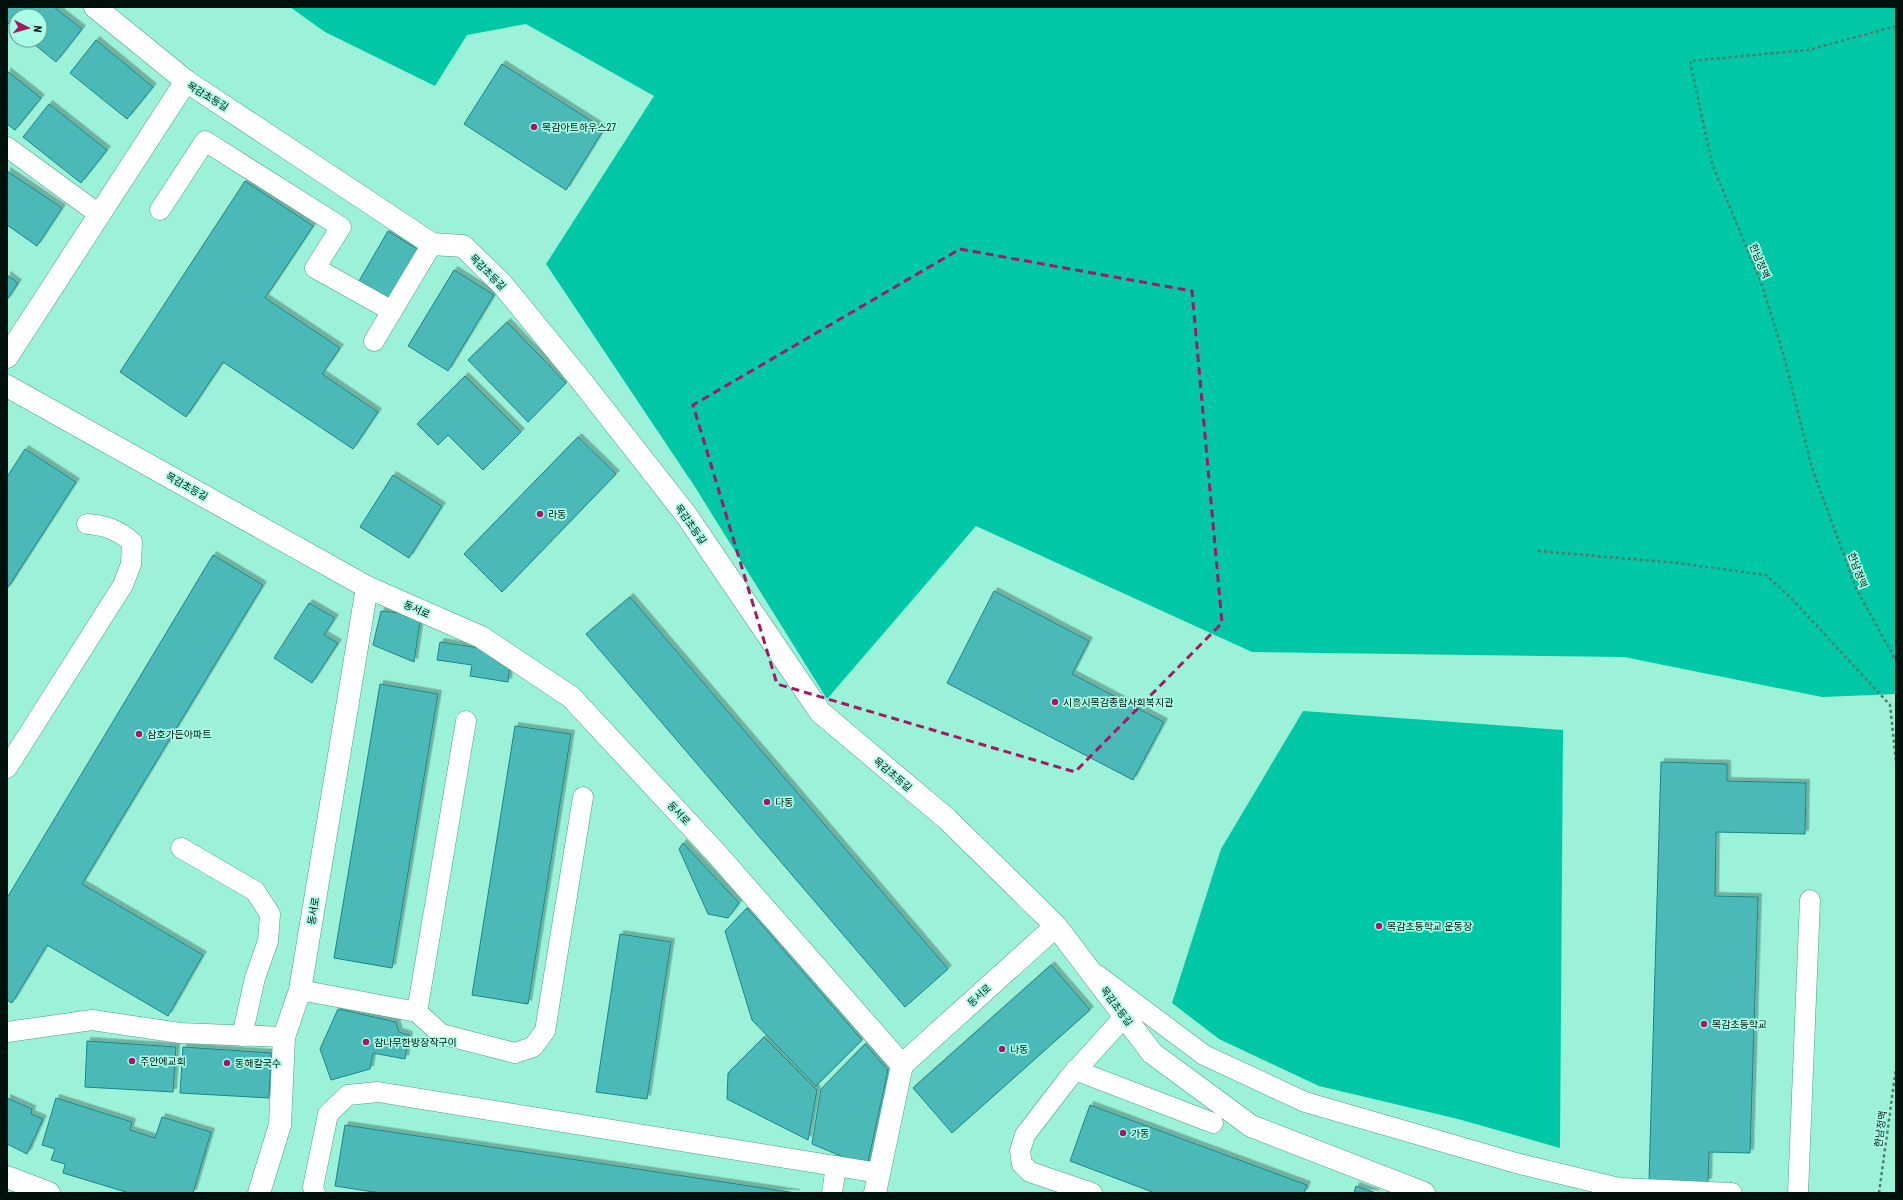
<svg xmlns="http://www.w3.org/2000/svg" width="1903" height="1200" font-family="'Roboto Condensed','Noto Sans KR',sans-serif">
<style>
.green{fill:#00c8a6}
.building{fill:#4cb9b8;stroke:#1c8585;filter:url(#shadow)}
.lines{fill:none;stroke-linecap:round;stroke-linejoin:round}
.service-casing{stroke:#4a9e89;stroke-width:21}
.minor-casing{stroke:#4a9e89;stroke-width:23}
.tertiary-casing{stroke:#4a9e89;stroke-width:23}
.path{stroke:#4b7d6e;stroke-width:2.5;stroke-dasharray:3 3;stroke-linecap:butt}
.service{stroke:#fff;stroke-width:20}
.minor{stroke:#fff;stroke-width:22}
.tertiary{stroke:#fff;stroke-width:22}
.marked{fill:none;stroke:#a31a63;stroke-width:3;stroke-dasharray:8 5;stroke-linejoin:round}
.poi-dot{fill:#a31a63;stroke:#a9fee7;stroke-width:1.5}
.labels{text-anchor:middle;stroke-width:3.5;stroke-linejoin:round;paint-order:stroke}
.street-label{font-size:10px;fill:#00110b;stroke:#a9fee7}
.poi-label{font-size:10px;fill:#00110b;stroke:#a9fee7;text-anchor:start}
</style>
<defs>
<filter id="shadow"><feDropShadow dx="3.5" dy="-3.5" stdDeviation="0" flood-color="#0004"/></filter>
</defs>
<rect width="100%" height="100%" fill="#9cf1d9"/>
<g class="green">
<path d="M290 7H1896V694L1822 697 1624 657 1252 652 976 526 827 699 695 487 546 264 654 96 526 24 467 35 435 86 325 32Z"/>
<path d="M1303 711 1563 730 1560 1148 1458 1119 1319 1086 1219 1039 1172 1003 1221 849Z"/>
</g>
<g class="building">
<path d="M7 7H54L82 29 56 62 29 40H40V16H16V30L7 22Z"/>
<path d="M96 40 153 87 127 119 70 73Z"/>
<path d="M502 64 604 129 566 190 464 124Z"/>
<path d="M7 71 41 98 15 130 7 124Z"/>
<path d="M49 104 107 150 81 183 23 137Z"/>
<path d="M7 171 62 208 37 246 7 225Z"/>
<path d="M245 181 313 226 265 298 340 348 322 374 378 412 353 449 223 362 186 417 120 372Z"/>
<path d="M388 231 422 252 393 301 359 281Z"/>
<path d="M454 270 494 295 448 371 408 346Z"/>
<path d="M7 275 18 283 7 300Z"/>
<path d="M507 322 566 383 528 422 468 360Z"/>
<path d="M465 376 521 432 483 470 448 435 438 445 417 424Z"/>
<path d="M578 437 616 474 502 592 464 554Z"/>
<path d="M25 449 76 482 7 589V477Z"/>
<path d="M393 475 442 506 409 558 360 527Z"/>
<path d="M213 555 263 585 82 884 203 955 168 1016 47 945 12 1003 7 1000V898Z"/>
<path d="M994 591 1089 641 1072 674 1164 722 1133 780 947 683Z"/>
<path d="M630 597 948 969 905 1007 586 634Z"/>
<path d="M309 603 335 618 324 635 338 643 312 683 274 658Z"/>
<path d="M381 611 421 615 414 662 373 645Z"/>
<path d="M440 642 493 650 510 664 508 682 470 676 472 665 437 660Z"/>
<path d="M380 684 438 694 392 968 334 958Z"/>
<path d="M515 726 571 734 528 1004 472 995Z"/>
<path d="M1661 762 1727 764V781L1806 783 1805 834 1716 832 1715 896 1758 897 1750 1153 1709 1152 1708 1182 1649 1181Z"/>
<path d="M683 843 739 903 728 918 708 914 679 849Z"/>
<path d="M747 908 862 1040 816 1086 752 1020 725 931Z"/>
<path d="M620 934 671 942 647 1099 596 1092Z"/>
<path d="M1051 965 1090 1010 952 1133 913 1088Z"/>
<path d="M338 1009 396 1022 399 1032 409 1035 405 1059 373 1053 370 1069 331 1080 320 1049Z"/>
<path d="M764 1037 817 1090 808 1140 727 1099 728 1073Z"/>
<path d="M87 1041 176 1047 173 1092 85 1087Z"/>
<path d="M865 1044 888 1070 867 1167 812 1144 821 1089Z"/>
<path d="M183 1047 271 1053 269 1098 180 1093Z"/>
<path d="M7 1098 32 1109 31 1114 43 1119 27 1154 7 1144Z"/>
<path d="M56 1098 132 1122 130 1130 155 1138 162 1117 211 1132 193 1193H129L63 1173 65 1164 51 1160 55 1149 42 1145Z"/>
<path d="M1090 1105 1307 1185 1304 1193H1155L1070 1161Z"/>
<path d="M345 1125 796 1193H380L335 1186Z"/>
<path d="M1356 1186 1376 1193H1354Z"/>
</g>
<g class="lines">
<g class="service-casing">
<g id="service">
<path d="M7 147 100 215"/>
<path d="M160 210 205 141 341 227 315 268 392 311"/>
<path d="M374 341 432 244"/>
<path d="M7 768 123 585 131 564 132 542C118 530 105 525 87 524"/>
<path d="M181 848 255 891 270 914 268 941 255 978 242 1036"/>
<path d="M1097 975 1204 1055 1305 1102 1516 1163 1619 1188 1732 1193"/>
<path d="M300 990 417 1012 441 1034 515 1053 533 1047 545 1031 583 797"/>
<path d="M417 1012 466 721"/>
<path d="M7 1032 92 1020 180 1033 284 1037"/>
<path d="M1075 1070 1213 1123"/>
<path d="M315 1193 313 1187 328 1114 348 1095 378 1092 879 1173"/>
<path d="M832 1193 836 1166"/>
<path d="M1092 1193 1030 1172 1022 1164 1020 1151 1025 1135 1068 1079 1124 1017"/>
<path d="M1798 1193 1810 900"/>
</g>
</g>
<g class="minor-casing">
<g id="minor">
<path d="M95 7 186 81"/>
<path d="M7 357 186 81 432 244 463 246 502 284 579 378 687 516 820 712 947 819 1056 926 1152 1053 1251 1126 1424 1193"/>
<path d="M7 386 367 587 481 637 571 697 716 853 902 1065 875 1193"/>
<path d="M902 1065 1056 926"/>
<path d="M259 1193 280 1125 284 1037 300 990 367 587"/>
</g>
</g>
<g class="tertiary-casing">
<path id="tertiary" d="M7 1177 49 1193"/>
</g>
<g class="path">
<path d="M1896 26 1808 50 1690 61 1712 164 1762 285 1783 353 1812 468 1856 588 1896 661"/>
<path d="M1538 551 1678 563 1766 575 1792 599 1890 705 1896 761"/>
<path d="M1879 1193 1896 1068"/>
</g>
<use href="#service" class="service"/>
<use href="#minor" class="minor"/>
<use href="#tertiary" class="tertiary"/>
</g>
<path class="marked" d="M960 249 1192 291 1222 623 1075 772 777 684 693 405Z"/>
<g class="poi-dot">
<circle cx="534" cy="127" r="4"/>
<circle cx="540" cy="514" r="4"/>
<circle cx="1055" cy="702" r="4"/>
<circle cx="139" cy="734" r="4"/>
<circle cx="767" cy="802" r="4"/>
<circle cx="1379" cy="926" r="4"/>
<circle cx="1704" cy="1024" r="4"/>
<circle cx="366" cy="1042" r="4"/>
<circle cx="1002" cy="1049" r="4"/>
<circle cx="132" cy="1061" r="4"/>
<circle cx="227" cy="1063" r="4"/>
<circle cx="1123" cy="1133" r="4"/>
</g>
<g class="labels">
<g class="street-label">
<text transform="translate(208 96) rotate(31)" y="4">목감초등길</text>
<text transform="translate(1760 261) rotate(67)" y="4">한남정맥</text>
<text transform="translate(488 272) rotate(45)" y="4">목감초등길</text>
<text transform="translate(187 486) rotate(29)" y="4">목감초등길</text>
<text transform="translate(691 524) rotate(55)" y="4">목감초등길</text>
<text transform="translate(1858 570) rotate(69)" y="4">한남정맥</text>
<text transform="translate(417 609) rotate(24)" y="4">동서로</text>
<text transform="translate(893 774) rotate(40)" y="4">목감초등길</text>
<text transform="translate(679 813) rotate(47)" y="4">동서로</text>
<text transform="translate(313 911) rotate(-81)" y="4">동서로</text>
<text transform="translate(979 995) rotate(-42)" y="4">동서로</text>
<text transform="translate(1117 1006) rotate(53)" y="4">목감초등길</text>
<text transform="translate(1880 1129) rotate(-82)" y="4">한남정맥</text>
</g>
<g class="poi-label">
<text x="542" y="131">목감아트하우스27</text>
<text x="548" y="518">라동</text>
<text x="1063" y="706">시흥시목감종합사회복지관</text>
<text x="147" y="738">삼호가든아파트</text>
<text x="775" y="806">다동</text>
<text x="1387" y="930">목감초등학교 운동장</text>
<text x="1712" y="1028">목감초등학교</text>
<text x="374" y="1046">참나무한방장작구이</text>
<text x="1010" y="1053">나동</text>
<text x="140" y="1065">주안에교회</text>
<text x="235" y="1067">동해칼국수</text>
<text x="1131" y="1137">가동</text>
</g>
</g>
<rect width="1903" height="1200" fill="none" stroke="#00110b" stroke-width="16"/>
<g transform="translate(28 28) rotate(96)"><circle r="19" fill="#a9fee7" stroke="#659f8f"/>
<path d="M0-3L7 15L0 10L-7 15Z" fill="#a31a63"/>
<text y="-6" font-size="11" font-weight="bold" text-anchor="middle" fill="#00110b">N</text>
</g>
</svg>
